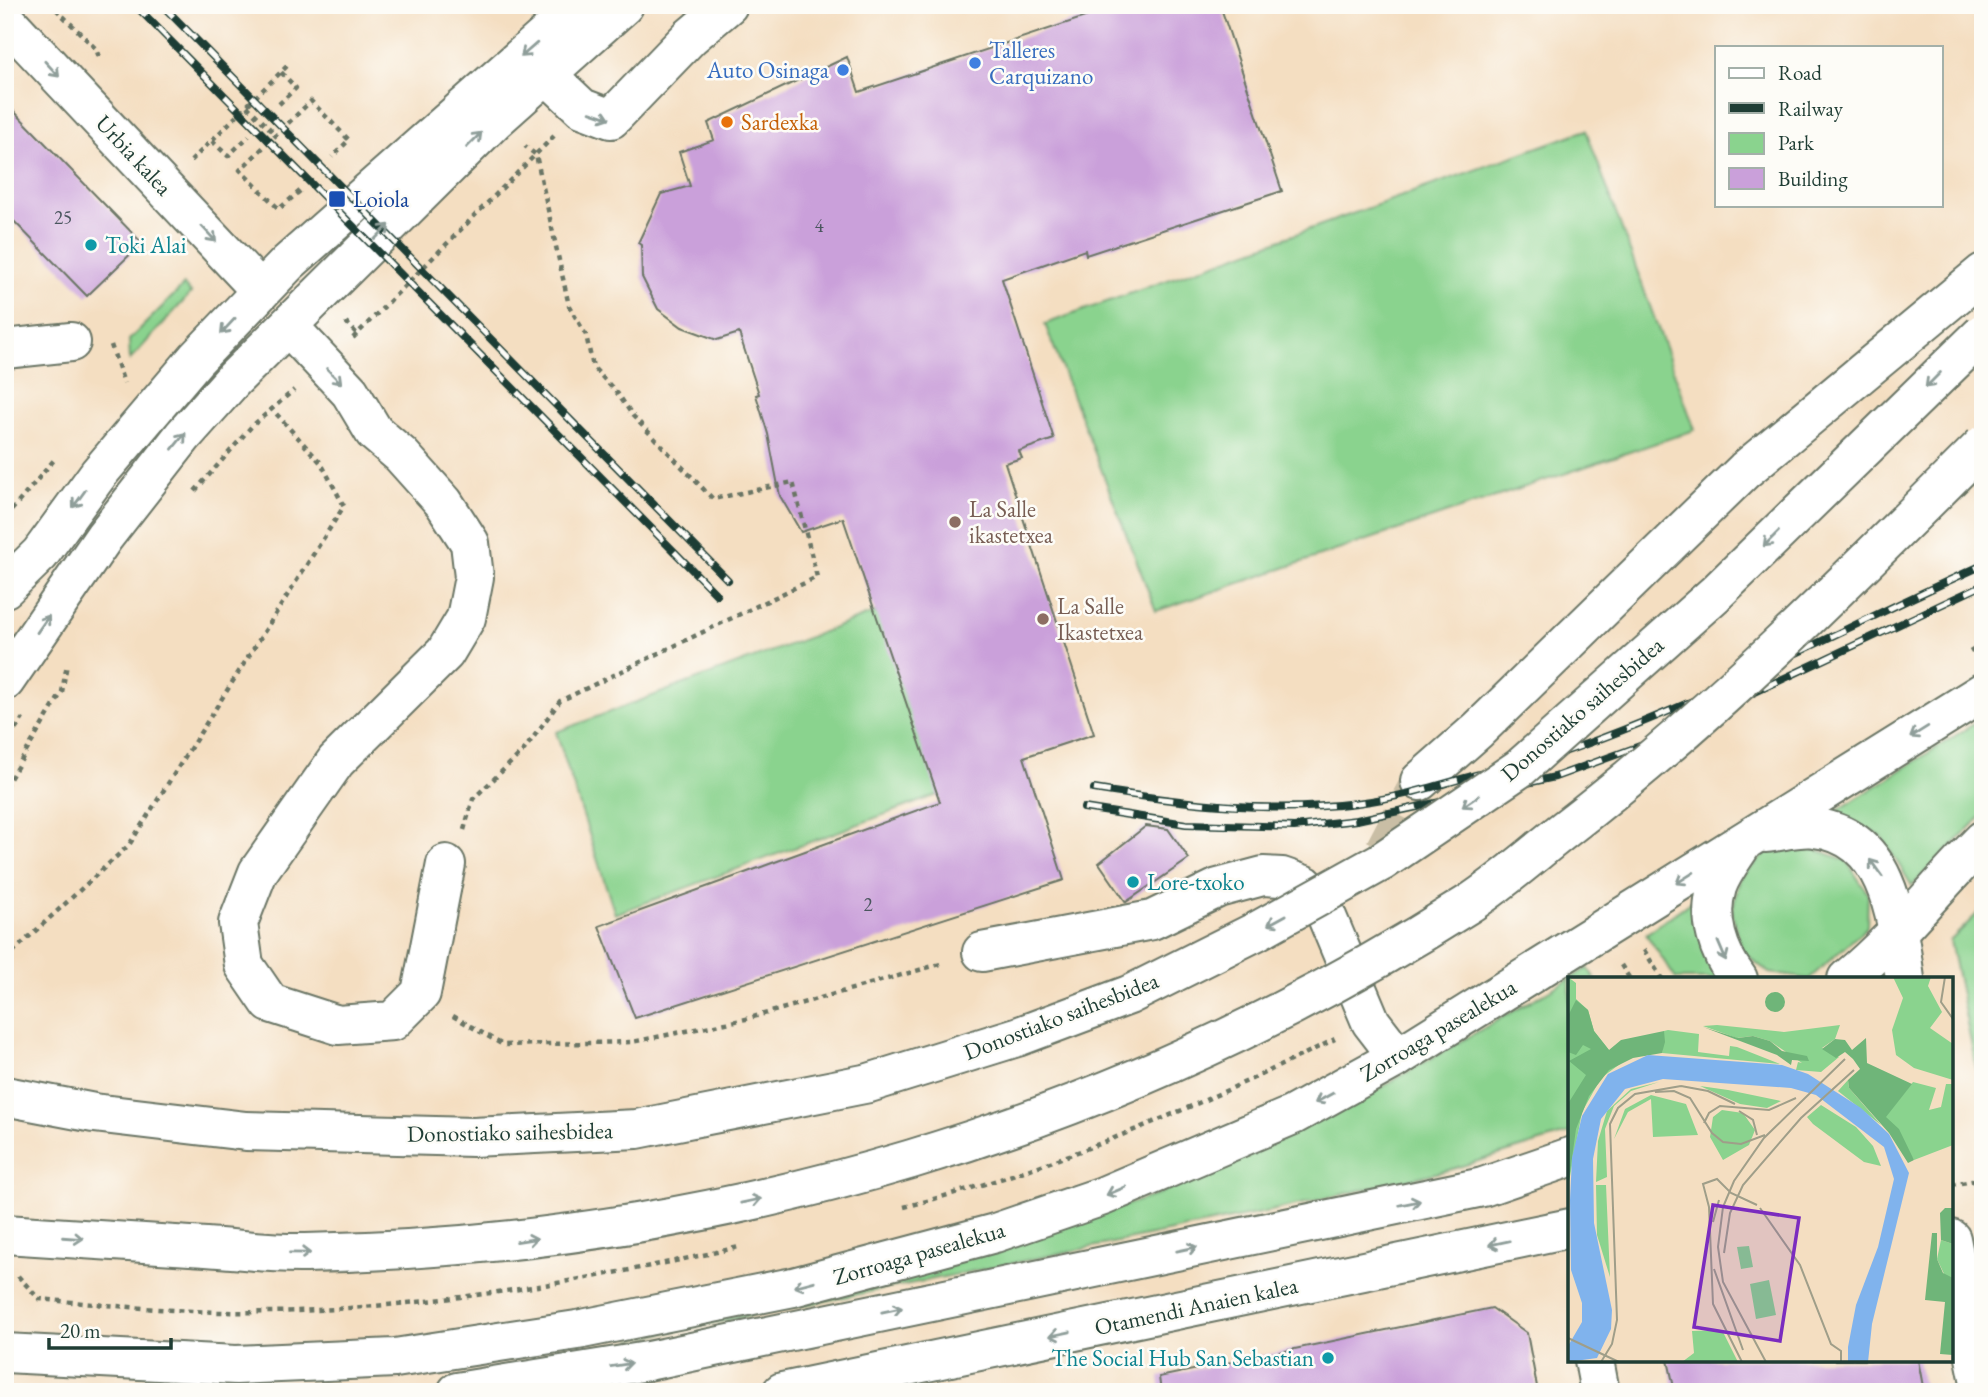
<svg xmlns="http://www.w3.org/2000/svg" width="1988" height="1397" font-family="'EB Garamond',serif">
<style>
.green{fill:#8ad38e;stroke:#548861;stroke-width:2}
.building{fill:#caa0da}
.lines{fill:none;stroke-linecap:round;stroke-linejoin:round}
.minor-tunnel{stroke:#c9bea5;stroke-width:38;stroke-dasharray:38 19;stroke-linecap:butt}
.minor-casing{stroke:#6a7565;stroke-width:42}
.major-casing{stroke:#6a7565;stroke-width:42}
.path{stroke:#6a7565;stroke-width:4.5;stroke-dasharray:5 5;stroke-linecap:butt}
.minor{stroke:#fff;stroke-width:38}
.major{stroke:#fff;stroke-width:38}
.rail-casing{stroke:#1f3d34;stroke-width:8}
.rail{stroke:#fdfcf7;stroke-width:5;stroke-dasharray:16;stroke-linecap:butt}
.highway-bridge-casing{stroke:#6a7565;stroke-width:42;stroke-linecap:butt}
.highway-bridge{stroke:#fff;stroke-width:38}
.oneway{stroke:#8f9e9a}
.shop-dot{fill:#3f7fe0;stroke:#fdfcf7;stroke-width:2.5}
.food-dot{fill:#e8710a;stroke:#fdfcf7;stroke-width:2.5}
.transit-dot{fill:#1a4fb4;stroke:#fdfcf7;stroke-width:2.5}
.culture-dot{fill:#0f9aa8;stroke:#fdfcf7;stroke-width:2.5}
.education-dot{fill:#8d6e63;stroke:#fdfcf7;stroke-width:2.5}
.labels{text-anchor:middle;stroke-width:5;stroke-linejoin:round;paint-order:stroke}
.number-label{font-size:19px;fill:#4a565e}
.shop-label{font-size:23px;fill:#366cbe;stroke:#fdfcf7;text-anchor:start}
.food-label{font-size:23px;fill:#c56008;stroke:#fdfcf7;text-anchor:start}
.street-label{font-size:23px;fill:#1f3d34;stroke:#fdfcf7}
.transit-label{font-size:23px;fill:#164399;stroke:#fdfcf7;text-anchor:start}
.culture-label{font-size:23px;fill:#0d838f;stroke:#fdfcf7;text-anchor:start}
.education-label{font-size:23px;fill:#785e54;stroke:#fdfcf7;text-anchor:start}
.inset-road{fill:none;stroke:#9f9e89;stroke-width:2}
.view{fill:#7b2cbf;fill-opacity:0.15;stroke:#7b2cbf;stroke-width:3.5}
.inset-edge{fill:none;stroke:#1f3d34;stroke-width:3.5}
</style>
<rect width="100%" height="100%" fill="#fdfcf7"/>
<filter id="ink" filterUnits="userSpaceOnUse"><feTurbulence type="fractalNoise" baseFrequency=".0143" numOctaves="2"/><feDisplacementMap in="SourceGraphic" scale="14" xChannelSelector="R" yChannelSelector="G"/><feConvolveMatrix kernelMatrix="1 2 1 2 8 2 1 2 1" color-interpolation-filters="sRGB"/></filter>
<filter id="wash" filterUnits="userSpaceOnUse"><feTurbulence type="fractalNoise" baseFrequency=".00686" numOctaves="4" result="noise"/><feDisplacementMap in="SourceGraphic" scale="28" xChannelSelector="R" yChannelSelector="G"/><feGaussianBlur stdDeviation="1.57" result="paint"/><feColorMatrix in="noise" values="0 0 0 0 0 0 0 0 0 0 0 0 0 0 0 0 0 1.4 0 .05"/><feComposite in="paint" operator="in"/></filter>
<g filter="url(#wash)">
<rect width="100%" height="100%" fill="#f4dec1"/>
<g class="green">
<path d="M1586 130 1695 430 1156 611 1045 324Z"/>
<path d="M184 285 191 293 130 360 129 340Z"/>
<path d="M879 611 943 793 615 914 556 732Z"/>
<path d="M1983 718V815L1912 886 1881 836 1834 813Z"/>
<path d="M1803 845 1846 860 1868 894 1867 927 1809 979 1769 973 1741 950 1732 911 1740 878 1769 850Z"/>
<path d="M1700 895 1720 979H1676L1646 934Z"/>
<path d="M1983 908V1101L1950 941Z"/>
<path d="M1588 968 1595 979H1570V1133L1449 1170 1266 1212 631 1340 907 1275 1154 1196 1373 1092Z"/>
<path d="M271 1386 272 1392H125L124 1388Z"/>
</g>
<g id="blocks">
<g class="building">
<path d="M1121 5H1220L1282 191 1086 255 1085 250 1002 279 1054 439 1019 451 1022 458 1005 463 1094 734 1024 757 1064 880 635 1018 599 926 940 802 843 518 801 532 780 496 768 434 756 395 759 394 739 333 717 340 682 327 658 309 642 277 641 245 638 243 661 194 690 186 679 152 714 140 708 123 847 57 859 92Z"/>
<path d="M5 102 142 243 87 296 5 212Z"/>
<path d="M1146 826 1168 829 1189 859 1126 902 1099 863Z"/>
<path d="M1492 1308 1527 1333 1538 1392H1161L1159 1377Z"/>
<path d="M1668 1360H1918L1924 1392H1675Z"/>
</g>
</g>
</g>
<g filter="url(#ink)">
<use href="#blocks" fill-opacity="0" stroke="#6a7565" stroke-width="2"/>
<g class="lines">
<path class="minor-tunnel" d="M1384 850 1420 781"/>
<g class="minor-casing">
<g id="minor">
<path d="M5 19 261 291"/>
<path d="M546 74 582 108 611 119 690 37 728 5"/>
<path d="M288 326 350 392 374 432 401 455 444 503 470 543 474 577 466 618 445 653 336 761 258 872 238 923 244 965 270 1003 338 1025 393 1021 421 993 446 864"/>
<path d="M5 349 71 342"/>
<path d="M1420 781 1478 730 1745 470 1983 273"/>
<path d="M982 952 1152 920 1218 888 1263 876 1282 877 1305 885 1322 905 1371 1022 1398 1057"/>
<path d="M1951 1239 1982 1392"/>
<path d="M1594 1360 1600 1392"/>
<path d="M782 1392 1570 1228"/>
</g>
</g>
<g class="major-casing">
<g id="major">
<path d="M5 588 40 554 99 473 196 359 288 263 580 5"/>
<path d="M5 681 104 537 183 436 233 380 495 120 624 5"/>
<path d="M1766 833C1782 831 1800 826 1815 828 1889 836 1897 920 1905 979"/>
<path d="M1738 979C1718 952 1707 919 1717 887 1722 872 1734 857 1742 844"/>
<path d="M1847 979C1897 938 1937 886 1983 840"/>
<path d="M5 1353 236 1365 395 1358 577 1330 793 1287 995 1233 1103 1196 1293 1115 1398 1057 1983 692"/>
<path d="M457 1392 648 1361 1483 1187 1570 1157"/>
</g>
</g>
<g class="path">
<path d="M56 9 96 49 99 57"/>
<path d="M279 104 296 88 281 72"/>
<path d="M247 106 276 135"/>
<path d="M212 141 228 156 249 136"/>
<path d="M191 161 290 63"/>
<path d="M300 191 279 209 240 170 311 101 349 140 332 157"/>
<path d="M346 322 357 334"/>
<path d="M353 338 554 136"/>
<path d="M111 345 124 383"/>
<path d="M195 491 252 426 294 390"/>
<path d="M5 518 54 460"/>
<path d="M1970 652 1983 644"/>
<path d="M10 738 23 718"/>
<path d="M5 787 62 692 67 664"/>
<path d="M464 830 473 799 524 750 560 701 817 577 793 482 713 499 633 416 618 394 593 367 586 335 569 306 536 155 525 146"/>
<path d="M1644 950 1662 979"/>
<path d="M5 959 129 845 344 506 321 463 271 408"/>
<path d="M1621 965 1630 979"/>
<path d="M453 1016 503 1045 632 1042 746 1019 944 963"/>
<path d="M1951 1185 1983 1179"/>
<path d="M904 1207C1052 1169 1198 1107 1335 1039"/>
<path d="M18 1276 39 1299C116 1306 195 1314 272 1312 430 1307 585 1282 739 1247"/>
</g>
<use href="#minor" class="minor"/>
<use href="#major" class="major"/>
<g class="rail-casing">
<g id="rail">
<path d="M135 5 717 595"/>
<path d="M162 5 728 580"/>
<path d="M1094 789C1181 803 1269 814 1357 803 1397 798 1436 786 1475 775 1501 768 1527 764 1552 756 1701 706 1840 629 1983 565"/>
<path d="M1084 808 1186 824 1294 827 1357 820 1555 777 1640 746 1983 585"/>
</g>
</g>
<use href="#rail" class="rail"/>
<g class="highway-bridge-casing">
<g id="highway-bridge">
<path d="M5 1096 94 1113 246 1131 473 1137 637 1129 869 1083 1017 1037 1129 995 1257 931 1381 862 1520 768 1715 594 1983 333"/>
<path d="M5 1234C72 1238 139 1243 206 1247 239 1249 273 1254 306 1253 719 1246 1119 1126 1467 905 1501 883 1532 855 1564 830 1717 712 1847 581 1983 445"/>
</g>
</g>
<use href="#highway-bridge" class="highway-bridge"/>
</g>
<defs><path id="oneway-shaft" d="M-6 0H5M1.5-3L5.5 0L1.5 3" fill="none" stroke-width="1.6" stroke-linecap="round" stroke-linejoin="round" transform="scale(1.75)"/></defs>
<g class="oneway">
<use href="#oneway-shaft" transform="translate(529 50) rotate(139)"/>
<use href="#oneway-shaft" transform="translate(52 69) rotate(47)"/>
<use href="#oneway-shaft" transform="translate(600 115) rotate(19)"/>
<use href="#oneway-shaft" transform="translate(474 140) rotate(-45)"/>
<use href="#oneway-shaft" transform="translate(382 232) rotate(-45)"/>
<use href="#oneway-shaft" transform="translate(209 234) rotate(47)"/>
<use href="#oneway-shaft" transform="translate(228 326) rotate(133)"/>
<use href="#oneway-shaft" transform="translate(334 376) rotate(45)"/>
<use href="#oneway-shaft" transform="translate(1933 380) rotate(135)"/>
<use href="#oneway-shaft" transform="translate(179 441) rotate(-51)"/>
<use href="#oneway-shaft" transform="translate(79 499) rotate(126)"/>
<use href="#oneway-shaft" transform="translate(1771 539) rotate(135)"/>
<use href="#oneway-shaft" transform="translate(43 624) rotate(-55)"/>
<use href="#oneway-shaft" transform="translate(1919 732) rotate(148)"/>
<use href="#oneway-shaft" transform="translate(1471 801) rotate(146)"/>
<use href="#oneway-shaft" transform="translate(1876 868) rotate(-126)"/>
<use href="#oneway-shaft" transform="translate(1685 878) rotate(148)"/>
<use href="#oneway-shaft" transform="translate(1277 920) rotate(151)"/>
<use href="#oneway-shaft" transform="translate(1722 951) rotate(67)"/>
<use href="#oneway-shaft" transform="translate(1324 1098) rotate(151)"/>
<use href="#oneway-shaft" transform="translate(1116 1191) rotate(157)"/>
<use href="#oneway-shaft" transform="translate(751 1201) rotate(-12)"/>
<use href="#oneway-shaft" transform="translate(1410 1203) rotate(-12)"/>
<use href="#oneway-shaft" transform="translate(73 1238) rotate(4)"/>
<use href="#oneway-shaft" transform="translate(527 1240) rotate(-9)"/>
<use href="#oneway-shaft" transform="translate(1499 1243) rotate(168)"/>
<use href="#oneway-shaft" transform="translate(1187 1249) rotate(-12)"/>
<use href="#oneway-shaft" transform="translate(300 1253) rotate(1)"/>
<use href="#oneway-shaft" transform="translate(804 1284) rotate(165)"/>
<use href="#oneway-shaft" transform="translate(892 1310) rotate(-12)"/>
<use href="#oneway-shaft" transform="translate(1060 1334) rotate(168)"/>
<use href="#oneway-shaft" transform="translate(621 1365) rotate(-9)"/>
</g>
</g>
<g class="shop-dot">
<circle cx="975" cy="63" r="7"/>
<circle cx="843" cy="70" r="7"/>
</g>
<circle class="food-dot" cx="727" cy="122" r="7"/>
<rect class="transit-dot" x="328" y="190" width="18" height="18" rx="3.5"/>
<g class="culture-dot">
<circle cx="91" cy="245" r="7"/>
<circle cx="1133" cy="882" r="7"/>
<circle cx="1328" cy="1358" r="7"/>
</g>
<g class="education-dot">
<circle cx="955" cy="522" r="7"/>
<circle cx="1043" cy="619" r="7"/>
</g>
<g class="labels">
<g class="number-label">
<text x="63" y="224">25</text>
<text x="819" y="232">4</text>
<text x="868" y="911">2</text>
</g>
<g class="shop-label">
<text x="989" y="58">Talleres<tspan x="989" dy="26">Carquizano</tspan></text>
<text x="829" y="78" text-anchor="end">Auto Osinaga</text>
</g>
<g class="food-label">
<text x="741" y="130">Sardexka</text>
</g>
<g class="street-label">
<text transform="translate(134 155) rotate(47)" y="8">Urbia kalea</text>
<text transform="translate(1582 709) rotate(-41)" y="8">Donostiako saihesbidea</text>
<text transform="translate(1061 1016) rotate(-21)" y="8">Donostiako saihesbidea</text>
<text transform="translate(1438 1030) rotate(-31)" y="8">Zorroaga pasealekua</text>
<text transform="translate(510 1132) rotate(-1)" y="8">Donostiako saihesbidea</text>
<text transform="translate(919 1253) rotate(-16)" y="8">Zorroaga pasealekua</text>
<text transform="translate(1196 1306) rotate(-12)" y="8">Otamendi Anaien kalea</text>
</g>
<g class="transit-label">
<text x="353" y="207">Loiola</text>
</g>
<g class="culture-label">
<text x="105" y="253">Toki Alai</text>
<text x="1147" y="890">Lore-txoko</text>
<text x="1314" y="1366" text-anchor="end">The Social Hub San Sebastian</text>
</g>
<g class="education-label">
<text x="969" y="517">La Salle<tspan x="969" dy="26">ikastetxea</tspan></text>
<text x="1057" y="614">La Salle<tspan x="1057" dy="26">Ikastetxea</tspan></text>
</g>
</g>
<g transform="translate(1568 977)">
<rect width="385" height="385" fill="#f4dec1"/>
<path d="M0 0 8 6V22L20 33 26 54 52 87 33 101 14 135 0 210ZM325 0H363L360 9 374 35 362 51 385 67V103L346 91 328 78 324 53 335 21ZM149 48 216 55 272 48 267 62 254 71 271 80 253 95 228 93 230 85 234 86 202 64 185 59 169 61 135 49ZM100 53 131 57 130 75 161 79 162 69 169 70 212 87 94 76 96 54ZM280 103 281 111 313 148 270 114ZM91 105 63 114 46 129 37 152 39 200 28 205 30 164 39 134 63 112ZM345 105 368 111 361 133 373 130 378 107H385V168L346 183 317 140ZM132 109 160 113 213 124 199 131 172 127ZM83 118 118 127 130 158 85 160 83 122 60 135 46 162 57 132ZM253 128 288 150 305 169 313 189 296 185 245 147 239 140ZM154 133 175 136 187 153 181 168 155 183 142 160 145 140ZM28 208H38L42 300 29 258ZM373 263 385 267V301H378L369 282ZM181 269 185 290 173 292 169 270ZM201 303 208 338 188 342 182 307ZM154 353 170 385H114L126 376 124 354Z" fill="#8ad38e"/>
<path d="M197 25a10 10 0 1 1 20 0a10 10 0 1 1-20 0ZM8 23 20 33 26 54 41 73 53 63 96 54 97 65 94 76 65 81 41 93 21 119 8 152 0 210 1 125 18 98 1 84 23 72 15 68 8 78 0 75V39ZM135 50 170 61 185 59 202 64 214 74 239 79 241 84 224 83 223 88 209 78ZM298 61 299 86 344 107 318 140 331 152 346 183 340 186 321 156 281 111 280 103 292 92 285 82 277 75 268 81 254 72 267 62 277 63 284 73ZM377 231H385V267L373 263 372 236ZM364 256H369V282L375 296 385 301V378L372 377 377 325 357 323Z" fill="#6fb579"/>
<path d="M80 78 214 88 240 97 293 131 321 157 341 196 304 347 300 385H280V370L288 328 310 270 326 202 316 170 248 118 223 111 95 102 57 112 33 142 25 182 26 246 44 333 43 352 29 381 0 385V369L14 345V326L3 293 2 223 4 181 14 139 40 97Z" fill="#80b3ed"/>
<path class="inset-road" d="M377 0 373 25 385 42M113 109 140 114 167 127M87 115 106 114 122 121 144 156 155 165 173 167 197 158M171 134 185 143 189 158M136 146 141 136 152 129 201 133 228 121M192 231 232 288 263 367 273 374V385M145 245 151 223M156 276 162 236 175 208 233 141 286 93M146 292 175 373M0 361 51 385M33 385 44 367 49 343 42 147 50 131 67 117 113 109M174 385 145 327 141 230 135 207 149 202 163 216 189 228M198 385 155 305 150 270 155 230 166 204 196 161 277 82"/>
<path class="view" d="M145 228 231 241 212 364 126 350Z"/>
<rect width="385" height="385" class="inset-edge"/>
</g>
<rect width="1988" height="1397" fill="none" stroke="#fdfcf7" stroke-width="28"/>
<rect x="1715" y="46" width="228" height="161" fill="#fdfcf7" stroke="#a4b0a9" stroke-width="2"/>
<rect x="1729" y="68" width="35" height="10" fill="#ffffff" stroke="#a4b0a9" stroke-width="2"/>
<text x="1778" y="80" font-size="21" fill="#1f3d34">Road</text>
<rect x="1729" y="103" width="35" height="10" fill="#1f3d34" stroke="#a4b0a9" stroke-width="2"/>
<text x="1778" y="116" font-size="21" fill="#1f3d34">Railway</text>
<rect x="1729" y="133" width="35" height="21" fill="#8ad38e" stroke="#a4b0a9" stroke-width="2"/>
<text x="1778" y="150" font-size="21" fill="#1f3d34">Park</text>
<rect x="1729" y="168" width="35" height="21" fill="#caa0da" stroke="#a4b0a9" stroke-width="2"/>
<text x="1778" y="186" font-size="21" fill="#1f3d34">Building</text>
<path d="M49 1338v10h122v-10" fill="none" stroke="#1f3d34" stroke-width="3.5"/>
<text x="60" y="1338" font-size="21" fill="#1f3d34" stroke="#fdfcf7" stroke-width="5" paint-order="stroke">20 m</text>
</svg>
